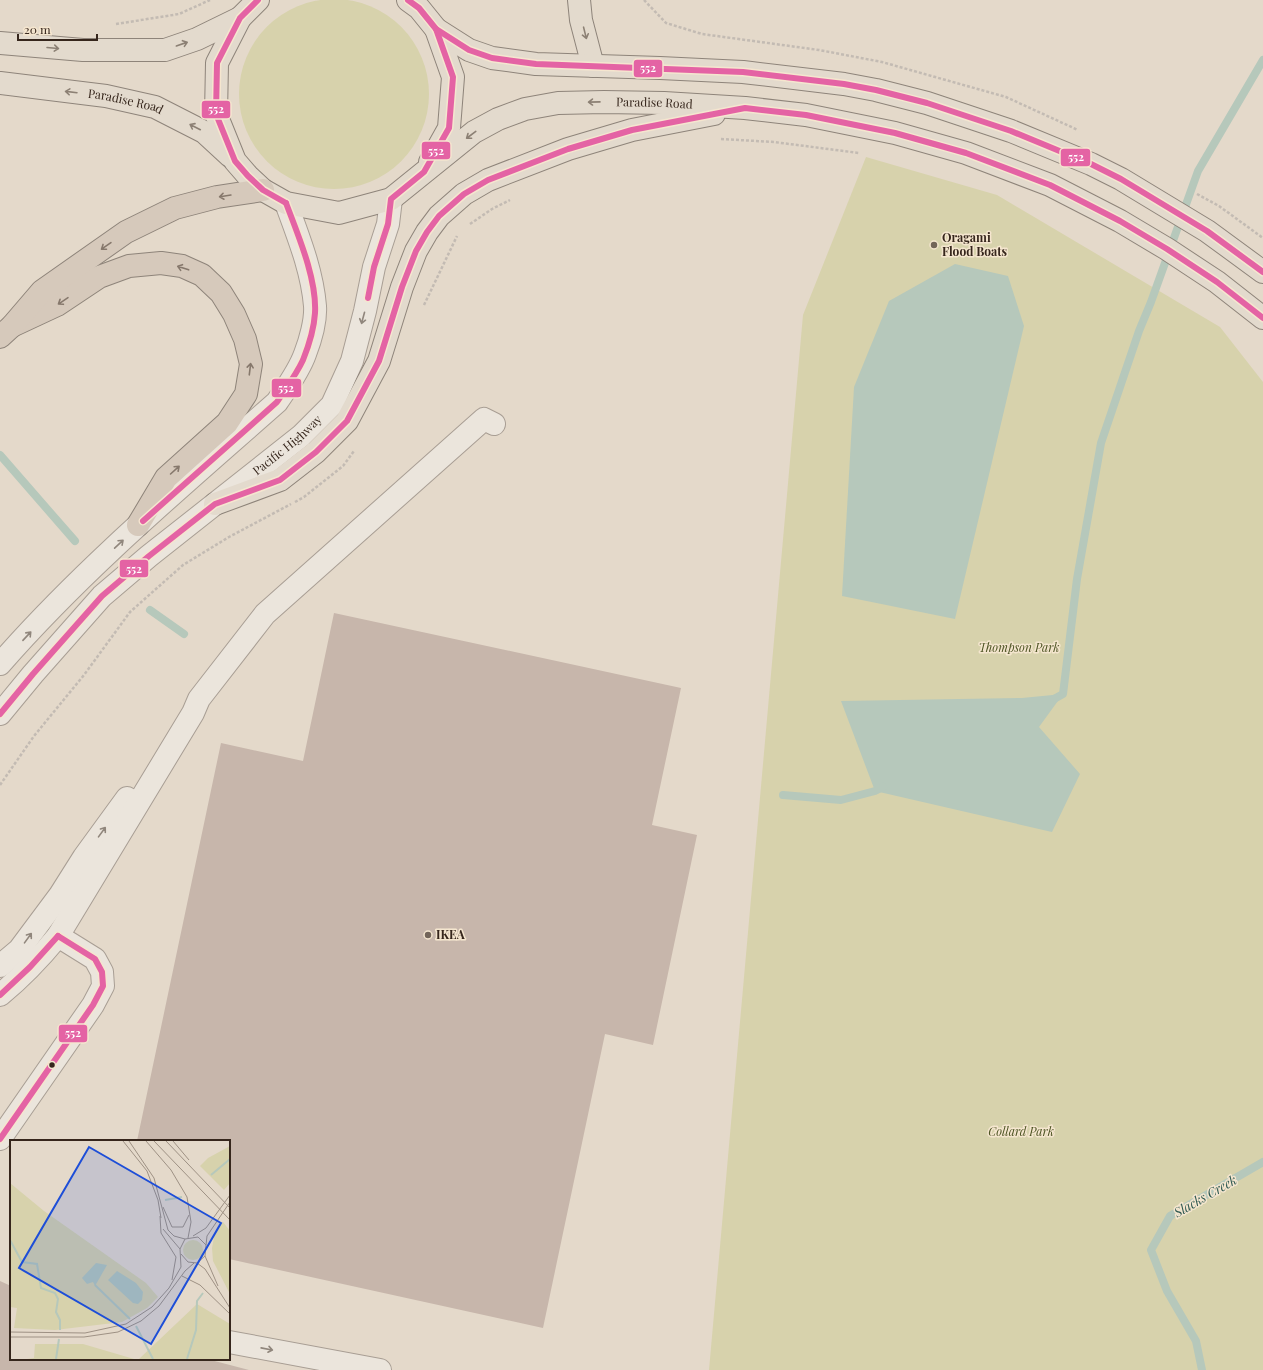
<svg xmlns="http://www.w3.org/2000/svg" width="1263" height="1370" font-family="'Playfair Display',serif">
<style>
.green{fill:#d7d2ac}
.water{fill:#b6c8bb}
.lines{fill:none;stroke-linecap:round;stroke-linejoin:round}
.stream{stroke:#b6c8bb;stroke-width:8}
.building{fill:#c7b6ab}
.minor-casing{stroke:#a89e94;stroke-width:24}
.major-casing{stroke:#8e847a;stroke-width:24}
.highway-casing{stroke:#8e847a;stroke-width:24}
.path{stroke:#c3bbb3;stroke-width:2.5;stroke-dasharray:3 2;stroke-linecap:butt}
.minor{stroke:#ebe5dc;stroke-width:22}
.major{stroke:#e3dacd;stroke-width:22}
.highway{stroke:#d6c9bb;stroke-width:22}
.bus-1-casing{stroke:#f5e6cf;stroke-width:9}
.bus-1{stroke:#e463a4;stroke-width:6}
.oneway{stroke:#8c8074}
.oneway2{stroke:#86786c}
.oneway3{stroke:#90867c}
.poi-dot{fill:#736559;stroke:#f5e6cf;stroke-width:1.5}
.bus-dot{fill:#36261c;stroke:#f5e6cf;stroke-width:1.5}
.labels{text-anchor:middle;stroke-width:3;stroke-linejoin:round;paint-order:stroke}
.street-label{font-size:12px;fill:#36261c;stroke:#f5e6cf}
.poi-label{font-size:12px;font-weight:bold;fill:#36261c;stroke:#f5e6cf;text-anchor:start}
.park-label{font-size:12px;font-style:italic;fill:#4c5322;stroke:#f5e6cf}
.water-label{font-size:13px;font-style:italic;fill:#2b564f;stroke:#f5e6cf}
.inset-river{fill:none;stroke:#b6c8bb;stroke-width:2}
.inset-road{fill:none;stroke:#9e9184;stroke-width:1}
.view{fill:#1d4ed8;fill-opacity:0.15;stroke:#1d4ed8;stroke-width:2}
.inset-edge{fill:none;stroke:#36261c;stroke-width:2}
.line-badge{stroke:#f5e6cf;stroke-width:1.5}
.badge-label{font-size:11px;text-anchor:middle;font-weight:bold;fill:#fff}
</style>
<rect width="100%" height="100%" fill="#e4d9ca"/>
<g class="green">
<circle cx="334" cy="94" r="95"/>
<path d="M866 157 997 195 1220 327 1263 382V1370H709L803 315Z"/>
</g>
<g class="water">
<path d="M955 264 1008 276 1024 326 955 619 842 596 854 387 889 301Z"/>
<path d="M1063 694 1039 727 1080 774 1052 832 875 791 841 701 1022 698Z"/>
</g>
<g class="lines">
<g class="stream">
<path d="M0 455 75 541"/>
<path d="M150 610 184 634"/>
<path d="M1054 699 1063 694 1077 579 1101 443 1139 331 1151 302 1198 171 1263 60"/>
<path d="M783 795 841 800 875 791 883 787"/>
<path d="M1202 1370 1196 1341 1167 1291 1151 1250 1170 1216 1263 1162"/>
</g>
</g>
<g class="building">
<path d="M334 613 681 688 652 825 697 835 653 1045 605 1034 543 1328 229 1259V1141H137L221 743 303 761Z"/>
<path d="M0 1281 11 1286V1359H207L249 1370H0Z"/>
</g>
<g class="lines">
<g class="minor-casing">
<g id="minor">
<path d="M0 664C84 568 182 486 277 402 287 387 299 371 305 354 310 341 316 320 315 306 312 270 298 236 286 203"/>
<path id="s1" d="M0 714 33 674 102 596 149 556 301 436 332 405 352 361 365 311 374 267 388 224 391 199"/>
<path d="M0 966 19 950 60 895 84 857 127 798"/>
<path d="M0 995C22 977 40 958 58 936L193 713 199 699 265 614 484 419 494 424"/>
<path d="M0 1139 93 1005 103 986 102 972 95 959 58 936"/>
<path d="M229 1342 380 1370"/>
</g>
</g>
<g class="major-casing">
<g id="major">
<path id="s2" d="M258 0 240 18 217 63 216 114 235 161 248 176 263 190 286 203 339 213 391 199 474 132 498 119 525 109 558 103 604 102 664 103 745 108 806 115 895 133 966 153 1050 185 1120 221 1167 249 1217 282 1263 318"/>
<path d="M408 0 419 8 436 29 453 77 449 128 430 162"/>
<path d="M579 0 581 20 593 66"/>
<path d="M436 29 469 50 492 58 536 64 660 68 743 72 844 84 876 90 927 103 1011 131 1091 164 1121 179 1207 231 1263 272"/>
<path d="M0 43 83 50H165L197 39 240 18"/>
<path id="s3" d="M0 83 106 96 155 107 204 132 230 156"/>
<path d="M215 504 280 480 316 452 347 421 379 361 402 287 416 251 427 232 439 216 464 194 488 180 568 149 632 130 714 114"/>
</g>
</g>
<g class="highway-casing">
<g id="highway">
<path d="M12 326 57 305 99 277 129 266 161 263 182 266 202 275 221 293 234 314 245 339 251 364 246 394 227 423 166 478 138 525"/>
<path d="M0 337 12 326 42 291 126 232 175 208 217 197 263 190"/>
</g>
</g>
<g class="path">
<path d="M644 0 666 23 702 34 819 50 882 62 1006 97 1078 130"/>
<path d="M116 24 179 14 210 0"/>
<path d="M721 139 774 142 859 153"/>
<path d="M1197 194 1219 206 1263 238"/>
<path d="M470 224 492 209 510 200"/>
<path d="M424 305 457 236"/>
<path d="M295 502 304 497 343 466 354 451"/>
<path d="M0 785 34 736 84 675 130 612 183 565 229 537 291 504"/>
</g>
<use href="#minor" class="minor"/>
<use href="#major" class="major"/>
<use href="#highway" class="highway"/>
<g class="bus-1-casing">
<g id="bus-1">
<path d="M258 0 240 18 217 63 216 114 235 161 248 176 263 190 286 203"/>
<path d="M436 29 469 50 492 58 536 64 743 72 844 84 876 90 927 103 1011 131 1091 164 1121 179 1207 231 1263 272"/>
<path d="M368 298 374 267 388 224 391 199 424 172 449 128 453 77 436 29 419 8 408 0"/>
<path d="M143 521 277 402C286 388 296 375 303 360 309 345 314 329 315 313 317 279 298 235 286 203"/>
<path d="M0 714 33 674 102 596 149 556 215 504 280 480 316 452 347 421 379 361 402 287 416 251 427 232 439 216 464 194 488 180 568 149 632 130 745 108 806 115 895 133 966 153 1050 185 1120 221 1167 249 1217 282 1263 318"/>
<path d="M0 995 30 967 58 936"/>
<path d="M0 1139 93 1005 103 986 102 972 95 959 58 936"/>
</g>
</g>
<use href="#bus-1" class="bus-1"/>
</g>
<defs><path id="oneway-shaft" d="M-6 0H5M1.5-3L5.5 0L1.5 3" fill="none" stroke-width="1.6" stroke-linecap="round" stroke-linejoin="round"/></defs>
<g class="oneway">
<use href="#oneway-shaft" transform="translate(585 33) rotate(76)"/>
<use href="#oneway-shaft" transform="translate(182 44) rotate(-19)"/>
<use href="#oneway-shaft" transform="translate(53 48) rotate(5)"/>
<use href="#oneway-shaft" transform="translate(71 92) rotate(-173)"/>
<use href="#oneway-shaft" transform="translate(594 102) rotate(179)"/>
<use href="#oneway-shaft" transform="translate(195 127) rotate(-153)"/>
<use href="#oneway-shaft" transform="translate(471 135) rotate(143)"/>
</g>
<g class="oneway2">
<use href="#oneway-shaft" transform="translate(225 196) rotate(171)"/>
<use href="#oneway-shaft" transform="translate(106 246) rotate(145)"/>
<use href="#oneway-shaft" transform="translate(183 268) rotate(-162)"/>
<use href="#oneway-shaft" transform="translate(63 301) rotate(146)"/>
<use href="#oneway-shaft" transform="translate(250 369) rotate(-83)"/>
<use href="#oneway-shaft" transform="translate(175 470) rotate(-42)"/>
</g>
<g class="oneway3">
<use href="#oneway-shaft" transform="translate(363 318) rotate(105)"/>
<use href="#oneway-shaft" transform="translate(119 544) rotate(-43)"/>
<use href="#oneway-shaft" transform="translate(27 636) rotate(-47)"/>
<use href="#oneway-shaft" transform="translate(102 832) rotate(-54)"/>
<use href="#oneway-shaft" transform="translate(28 938) rotate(-54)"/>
<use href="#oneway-shaft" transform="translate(267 1349) rotate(11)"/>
</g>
<g class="poi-dot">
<circle cx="934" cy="245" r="4"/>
<circle cx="428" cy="935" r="4"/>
</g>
<circle class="bus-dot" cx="52" cy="1065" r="3.5"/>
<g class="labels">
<g class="street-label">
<text dy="4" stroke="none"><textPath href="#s3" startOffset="127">Paradise Road</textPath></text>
<text dy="4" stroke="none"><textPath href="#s2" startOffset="645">Paradise Road</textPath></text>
<text dy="4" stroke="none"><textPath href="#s1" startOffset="395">Pacific Highway</textPath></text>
</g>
<g class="poi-label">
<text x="942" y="242">Oragami<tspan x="942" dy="14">Flood Boats</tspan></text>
<text x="436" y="939">IKEA</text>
</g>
<g class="park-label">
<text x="1019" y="652">Thompson Park</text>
<text x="1021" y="1136">Collard Park</text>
</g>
<g class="water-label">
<text transform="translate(1205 1196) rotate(-30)" y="5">Slacks Creek</text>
</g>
</g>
<g transform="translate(10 1140)">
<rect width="220" height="220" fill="#e4d9ca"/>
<path d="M220 6V43L214 50 190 26 198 18ZM0 43 34 71 136 143 148 157 137 168 112 182 45 190 4 188 7 168 0 167ZM213 82 220 91V154L203 121 202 108 205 92ZM173 110a10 10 0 1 1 20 0a10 10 0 1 1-20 0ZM187 164 220 184V219H129ZM25 204H73L124 219H17L24 218Z" fill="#d7d2ac"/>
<path d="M86 123 97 125 85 146 83 142 77 144 72 138ZM107 131 126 143 133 152 132 160 128 164 123 163 98 140Z" fill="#b6c8bb"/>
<path class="inset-river" d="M201 35 220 19M155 60 172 57M0 100 12 122 27 124 31 148 45 153 48 159 46 172 50 180V190M85 145 120 179M126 186 143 219M46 219 49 199M177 219 186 190 187 161 193 153"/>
<path class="inset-road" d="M113 1 137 31 148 60 151 78M119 1 144 38 158 90 164 96 175 99M136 1 161 30 177 57 181 82 178 98M144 1 220 80M156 1 220 68M163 1 179 20M153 67 162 87H173L179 75M150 76 151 93 166 117 162 140M153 89 170 109M183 96 196 88 220 55M196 105 197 96 220 62M195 116 208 146M187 123 195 129 220 168M172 136 190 145 220 174M0 192 75 193 116 184 142 167 159 148 171 127 170 109 175 99 188 97 196 105 195 116 187 123 178 122 171 114M0 197H74L108 192 131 181 149 166 175 131 184 123"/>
<path class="view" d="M79 7 211 83 141 204 9 128Z"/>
<rect width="220" height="220" class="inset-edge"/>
</g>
<g class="line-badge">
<rect x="633" y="59" width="30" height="19" rx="4" fill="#e463a4"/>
<rect x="201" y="100" width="30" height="19" rx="4" fill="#e463a4"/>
<rect x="421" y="141" width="30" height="19" rx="4" fill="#e463a4"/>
<rect x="1060" y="148" width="31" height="19" rx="4" fill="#e463a4"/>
<rect x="271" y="378" width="31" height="20" rx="4" fill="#e463a4"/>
<rect x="119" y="559" width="30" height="19" rx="4" fill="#e463a4"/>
<rect x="58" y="1024" width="30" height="19" rx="4" fill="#e463a4"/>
</g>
<g class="badge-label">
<text x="648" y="72">552</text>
<text x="216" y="113">552</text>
<text x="436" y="155">552</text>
<text x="1076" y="161">552</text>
<text x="286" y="392">552</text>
<text x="134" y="573">552</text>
<text x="73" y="1037">552</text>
</g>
<path d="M18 34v6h79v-6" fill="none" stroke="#36261c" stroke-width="2"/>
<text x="24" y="34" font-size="12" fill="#36261c" stroke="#f5e6cf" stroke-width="3" paint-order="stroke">20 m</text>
</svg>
